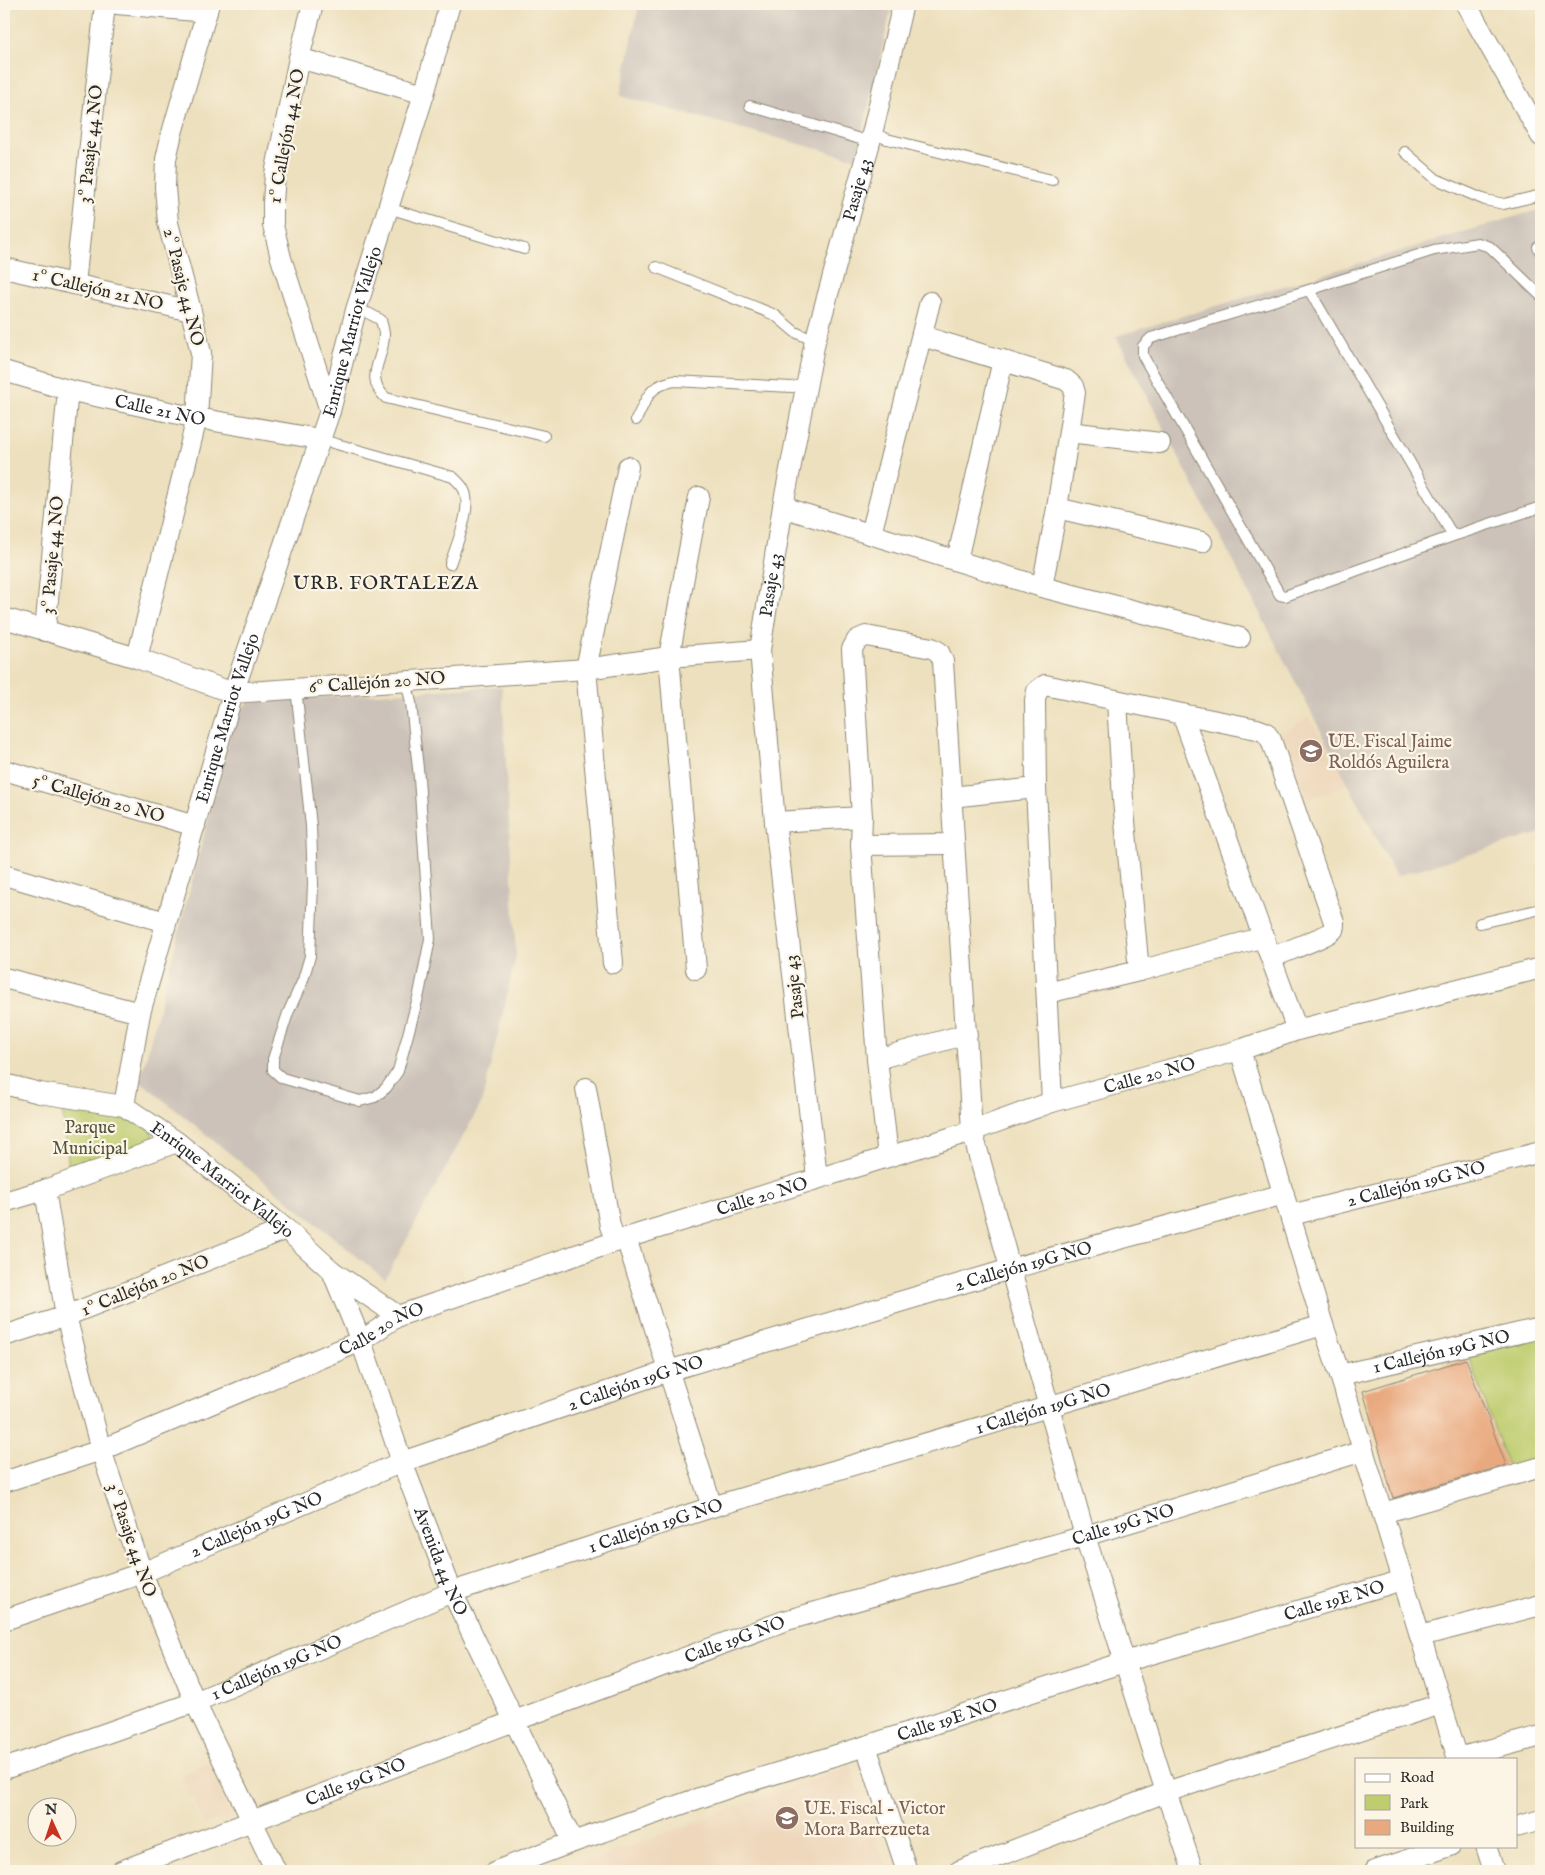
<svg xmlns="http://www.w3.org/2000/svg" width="1545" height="1875" font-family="'IM FELL English',serif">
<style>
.built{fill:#eed7bb}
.industrial{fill:#ccc2b9}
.green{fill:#bfcd6f;stroke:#757c4d}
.building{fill:#e9a97f}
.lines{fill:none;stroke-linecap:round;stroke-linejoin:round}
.lane-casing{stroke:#8c8674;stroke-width:12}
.street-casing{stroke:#8c8674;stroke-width:22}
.lane{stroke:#fff;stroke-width:10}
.street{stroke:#fff;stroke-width:20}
.labels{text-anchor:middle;stroke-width:4.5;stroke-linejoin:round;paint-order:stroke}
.street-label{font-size:18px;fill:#2b2b2b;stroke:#fcf5e5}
.education-label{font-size:18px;fill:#785e54;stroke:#fcf5e5;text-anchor:start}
.park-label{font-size:18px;fill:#50543c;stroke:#fcf5e5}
.neighbourhood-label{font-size:19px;letter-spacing:1px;fill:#2b2b2b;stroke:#fcf5e5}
</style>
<rect width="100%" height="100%" fill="#fcf5e5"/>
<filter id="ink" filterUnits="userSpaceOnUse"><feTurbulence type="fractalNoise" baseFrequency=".02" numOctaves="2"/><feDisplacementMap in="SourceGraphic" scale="10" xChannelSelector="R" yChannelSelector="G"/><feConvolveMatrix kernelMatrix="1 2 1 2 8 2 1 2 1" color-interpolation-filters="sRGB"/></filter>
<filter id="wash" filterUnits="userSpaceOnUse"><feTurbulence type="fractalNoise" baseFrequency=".0096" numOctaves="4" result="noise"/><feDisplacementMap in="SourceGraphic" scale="20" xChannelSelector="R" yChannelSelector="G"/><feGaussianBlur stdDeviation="1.12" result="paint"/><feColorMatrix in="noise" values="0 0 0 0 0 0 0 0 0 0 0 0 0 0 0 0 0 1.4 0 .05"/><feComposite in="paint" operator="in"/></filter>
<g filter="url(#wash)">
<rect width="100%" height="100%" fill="#ede0be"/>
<g class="built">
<path d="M1309 717 1324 743 1328 742 1349 784 1308 799 1281 734Z"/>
<path d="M209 1762 230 1815 205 1824 181 1775Z"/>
<path d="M850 1766 888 1871H561Z"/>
</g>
<g class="industrial">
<path d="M639 4H862L891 11 856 159 620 96Z"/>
<path d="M1541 209V833L1396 876 1116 336Z"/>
<path d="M502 686 516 957 482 1102 385 1279 140 1081 234 719 239 710 249 702Z"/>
</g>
<g class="green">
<path d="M62 1108 134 1119 149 1128 156 1143 69 1169Z"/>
<path d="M1541 1335V1460L1509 1469 1467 1352Z"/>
</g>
<g id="blocks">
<path class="building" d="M1466 1359 1506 1465 1393 1498 1363 1391Z"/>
</g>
</g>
<g filter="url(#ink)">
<use href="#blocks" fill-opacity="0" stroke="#8c8674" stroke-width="1"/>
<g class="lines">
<g class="lane-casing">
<g id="lane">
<path d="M750 106 870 142"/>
<path d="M872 133 887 139 1052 180"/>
<path d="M1405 152 1436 179 1485 200 1504 204 1541 195"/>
<path d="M388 208 524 249"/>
<path d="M1538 247 1541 253"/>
<path d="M656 267 775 315 795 332 815 341"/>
<path d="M1309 290 1434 250 1478 243 1490 247 1541 296"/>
<path d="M356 310 368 313 381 320C382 325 384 330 384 335 384 360 363 377 386 398L544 436"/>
<path d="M636 420C647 398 648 386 674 381L792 387 806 384"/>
<path d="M319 439 453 477C457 481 462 485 464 490 473 507 456 546 450 564"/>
<path d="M1453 536 1309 290 1151 338 1143 346V356L1280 595 1285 596 1453 536 1541 507"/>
<path d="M296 688 311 826 313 884 310 956 303 980 288 1013 273 1059V1070L282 1078 360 1101 375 1097 386 1088 398 1071 419 994 430 939 419 778 411 703 406 680"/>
<path d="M1480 923 1541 909"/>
</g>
</g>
<g class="street-casing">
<g id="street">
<path d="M117 4 207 12"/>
<path d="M313 4 299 58 275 174 273 203V225L281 258 330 411"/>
<path d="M1466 4 1541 136"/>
<path d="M299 58 424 94"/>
<path d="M4 268 191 311"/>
<path d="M75 284 105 4"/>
<path d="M922 336 1066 380 1073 386 1075 393 1057 508 1042 587"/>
<path id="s1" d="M4 371 68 390 197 418 319 439"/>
<path d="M1069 432 1160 443"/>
<path d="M783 506 798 512 1042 587 1240 638"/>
<path d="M1057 508 1202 542"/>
<path d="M871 534 930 302"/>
<path d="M957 560 1003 360"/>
<path d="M4 618 137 658 233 693 586 669 669 657 760 650"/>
<path d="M45 631 68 390"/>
<path d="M137 658 197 418 201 353 191 311 168 223 165 187 166 159 172 133 209 4"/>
<path d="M1117 701 1123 800 1139 971"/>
<path d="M1182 714 1257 729 1265 732 1271 740 1334 922C1334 925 1334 928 1333 930 1329 936 1281 953 1271 958"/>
<path d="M4 770 195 826"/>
<path d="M951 797 1036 788"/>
<path d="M775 822 862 817"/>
<path d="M861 845 954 844"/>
<path d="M4 875 166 922"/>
<path d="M613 963 586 669 628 467"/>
<path d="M696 969 669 657 699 497"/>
<path d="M4 978 140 1013"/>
<path d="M1047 993 1139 971 1264 937"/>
<path d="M1240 1050 1323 1325 1340 1375 1458 1759"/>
<path d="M877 1059 967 1034"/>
<path id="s2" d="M4 1084 40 1093 124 1106 177 1142 286 1229 332 1271 398 1316"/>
<path d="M586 1088 610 1226 616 1242"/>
<path d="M1052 1102 1036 788 1035 700 1037 691 1045 685 1182 714 1297 1030"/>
<path id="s3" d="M124 1106 140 1013 233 693 330 411 356 310 424 94 450 4"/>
<path d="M888 1156 877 1059 861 845 862 817 852 649 857 640 866 636 932 648 939 652 943 661 972 1131 1085 1536 1166 1792 1193 1871"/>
<path id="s4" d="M817 1177 775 822 760 650 783 506 815 341 870 142 903 4"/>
<path d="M45 1190 66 1316 101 1450 142 1573 195 1702 276 1871"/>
<path d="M4 1202 45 1190 177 1142"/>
<path id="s5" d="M1291 1215 1541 1152"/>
<path d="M626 1238 712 1507"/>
<path id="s6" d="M332 1271 361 1341 402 1462 452 1592 573 1842"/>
<path d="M4 1336 66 1316 286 1229"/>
<path id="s7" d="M1340 1375 1541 1328"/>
<path id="s8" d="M4 1482 101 1450 361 1341 398 1316 626 1238 972 1131 1052 1102 1240 1050 1297 1030 1541 968"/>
<path d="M1383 1513 1541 1467"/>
<path id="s9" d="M4 1620 142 1573 402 1462 668 1371 1010 1269 1284 1194"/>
<path d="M1420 1636 1541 1605"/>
<path d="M866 1746 907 1871"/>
<path d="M1458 1758 1541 1736"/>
<path id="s10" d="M4 1769 195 1702 452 1592 712 1507 1323 1325"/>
<path d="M1516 1827 1541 1820"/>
<path d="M1486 1846 1494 1871"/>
<path id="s11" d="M121 1871 514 1721 784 1621 1085 1536 1363 1451"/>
<path id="s12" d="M496 1871 573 1842 731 1787 866 1746 1124 1662 1403 1580"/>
<path d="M959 1871 1166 1792 1441 1704"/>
<path d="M1375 1871 1450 1846"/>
</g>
</g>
<use href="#lane" class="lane"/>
<use href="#street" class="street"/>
</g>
</g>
<defs>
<g id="school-disc" transform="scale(1.25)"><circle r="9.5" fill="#8d6e63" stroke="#fcf5e5"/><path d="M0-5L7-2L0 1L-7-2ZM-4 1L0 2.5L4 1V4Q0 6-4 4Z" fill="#fff"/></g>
</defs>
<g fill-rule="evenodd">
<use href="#school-disc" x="1311" y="751"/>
<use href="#school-disc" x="787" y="1818"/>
</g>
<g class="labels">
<g class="street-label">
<text transform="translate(286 136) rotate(-80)" y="6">1º Callejón 44 NO</text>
<text transform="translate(90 144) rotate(-84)" y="6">3º Pasaje 44 NO</text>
<text dy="6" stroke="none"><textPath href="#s4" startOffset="1001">Pasaje 43</textPath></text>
<text transform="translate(184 287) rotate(76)" y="6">2º Pasaje 44 NO</text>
<text transform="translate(98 289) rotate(13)" y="6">1º Callejón 21 NO</text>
<text dy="6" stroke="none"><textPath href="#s3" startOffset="808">Enrique Marriot Vallejo</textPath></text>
<text dy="6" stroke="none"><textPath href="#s1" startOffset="161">Calle 21 NO</textPath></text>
<text transform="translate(52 555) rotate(-85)" y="6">3º Pasaje 44 NO</text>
<text dy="6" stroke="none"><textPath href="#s4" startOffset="596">Pasaje 43</textPath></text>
<text transform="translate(377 682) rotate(-4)" y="6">6º Callejón 20 NO</text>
<text dy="6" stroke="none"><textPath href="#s3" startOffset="402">Enrique Marriot Vallejo</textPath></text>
<text transform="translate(99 798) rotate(16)" y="6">5º Callejón 20 NO</text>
<text transform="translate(794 987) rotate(-97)" y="6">Pasaje 43</text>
<text dy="6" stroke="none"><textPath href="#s8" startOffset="1218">Calle 20 NO</textPath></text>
<text dy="6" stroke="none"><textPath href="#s2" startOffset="245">Enrique Marriot Vallejo</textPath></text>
<text dy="6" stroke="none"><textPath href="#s5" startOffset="129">2 Callejón 19G NO</textPath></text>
<text dy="6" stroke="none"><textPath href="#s8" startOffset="812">Calle 20 NO</textPath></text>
<text dy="6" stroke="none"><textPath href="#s9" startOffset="1080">2 Callejón 19G NO</textPath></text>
<text transform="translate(145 1285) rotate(-22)" y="6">1º Callejón 20 NO</text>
<text dy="6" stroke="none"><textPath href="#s8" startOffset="408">Calle 20 NO</textPath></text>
<text dy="6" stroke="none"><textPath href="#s7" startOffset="104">1 Callejón 19G NO</textPath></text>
<text dy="6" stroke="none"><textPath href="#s9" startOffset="675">2 Callejón 19G NO</textPath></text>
<text dy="6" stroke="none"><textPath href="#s10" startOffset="1101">1 Callejón 19G NO</textPath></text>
<text dy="6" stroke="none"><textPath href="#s9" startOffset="270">2 Callejón 19G NO</textPath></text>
<text dy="6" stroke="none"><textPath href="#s11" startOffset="1061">Calle 19G NO</textPath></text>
<text dy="6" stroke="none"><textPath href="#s10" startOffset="696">1 Callejón 19G NO</textPath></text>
<text transform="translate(132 1540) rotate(71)" y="6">3º Pasaje 44 NO</text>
<text dy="6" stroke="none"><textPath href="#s6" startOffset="310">Avenida 44 NO</textPath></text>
<text dy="6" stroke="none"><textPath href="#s12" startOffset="881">Calle 19E NO</textPath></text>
<text dy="6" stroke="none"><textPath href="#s11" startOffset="656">Calle 19G NO</textPath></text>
<text dy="6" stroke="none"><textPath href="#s10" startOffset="291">1 Callejón 19G NO</textPath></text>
<text dy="6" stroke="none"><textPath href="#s12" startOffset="476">Calle 19E NO</textPath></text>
<text dy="6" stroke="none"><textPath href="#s11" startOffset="251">Calle 19G NO</textPath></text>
</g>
<g class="education-label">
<text x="1328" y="747">UE. Fiscal Jaime<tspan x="1328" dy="21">Roldós Aguilera</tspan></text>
<text x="804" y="1814">UE. Fiscal - Victor<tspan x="804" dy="21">Mora Barrezueta</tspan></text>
</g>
<g class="park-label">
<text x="90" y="1133">Parque<tspan x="90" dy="21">Municipal</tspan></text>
</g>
<g class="neighbourhood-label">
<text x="386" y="589">URB. FORTALEZA</text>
</g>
</g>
<rect width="1545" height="1875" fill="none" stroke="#fcf5e5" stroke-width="20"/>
<rect x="1355" y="1758" width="162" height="90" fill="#fcf5e5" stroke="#a8a49b"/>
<rect x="1365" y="1774" width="25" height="8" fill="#ffffff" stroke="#a8a49b"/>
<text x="1400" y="1782" font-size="15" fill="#2b2b2b">Road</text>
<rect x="1365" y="1795" width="25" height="15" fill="#bfcd6f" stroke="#a8a49b"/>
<text x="1400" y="1808" font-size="15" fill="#2b2b2b">Park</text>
<rect x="1365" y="1820" width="25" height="15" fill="#e9a97f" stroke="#a8a49b"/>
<text x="1400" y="1832" font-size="15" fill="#2b2b2b">Building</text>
<g transform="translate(52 1822) rotate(357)"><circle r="24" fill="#fcf5e5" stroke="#a8a49b"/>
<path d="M0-4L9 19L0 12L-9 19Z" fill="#c8321e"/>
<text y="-8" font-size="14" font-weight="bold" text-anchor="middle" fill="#2b2b2b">N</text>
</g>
</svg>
